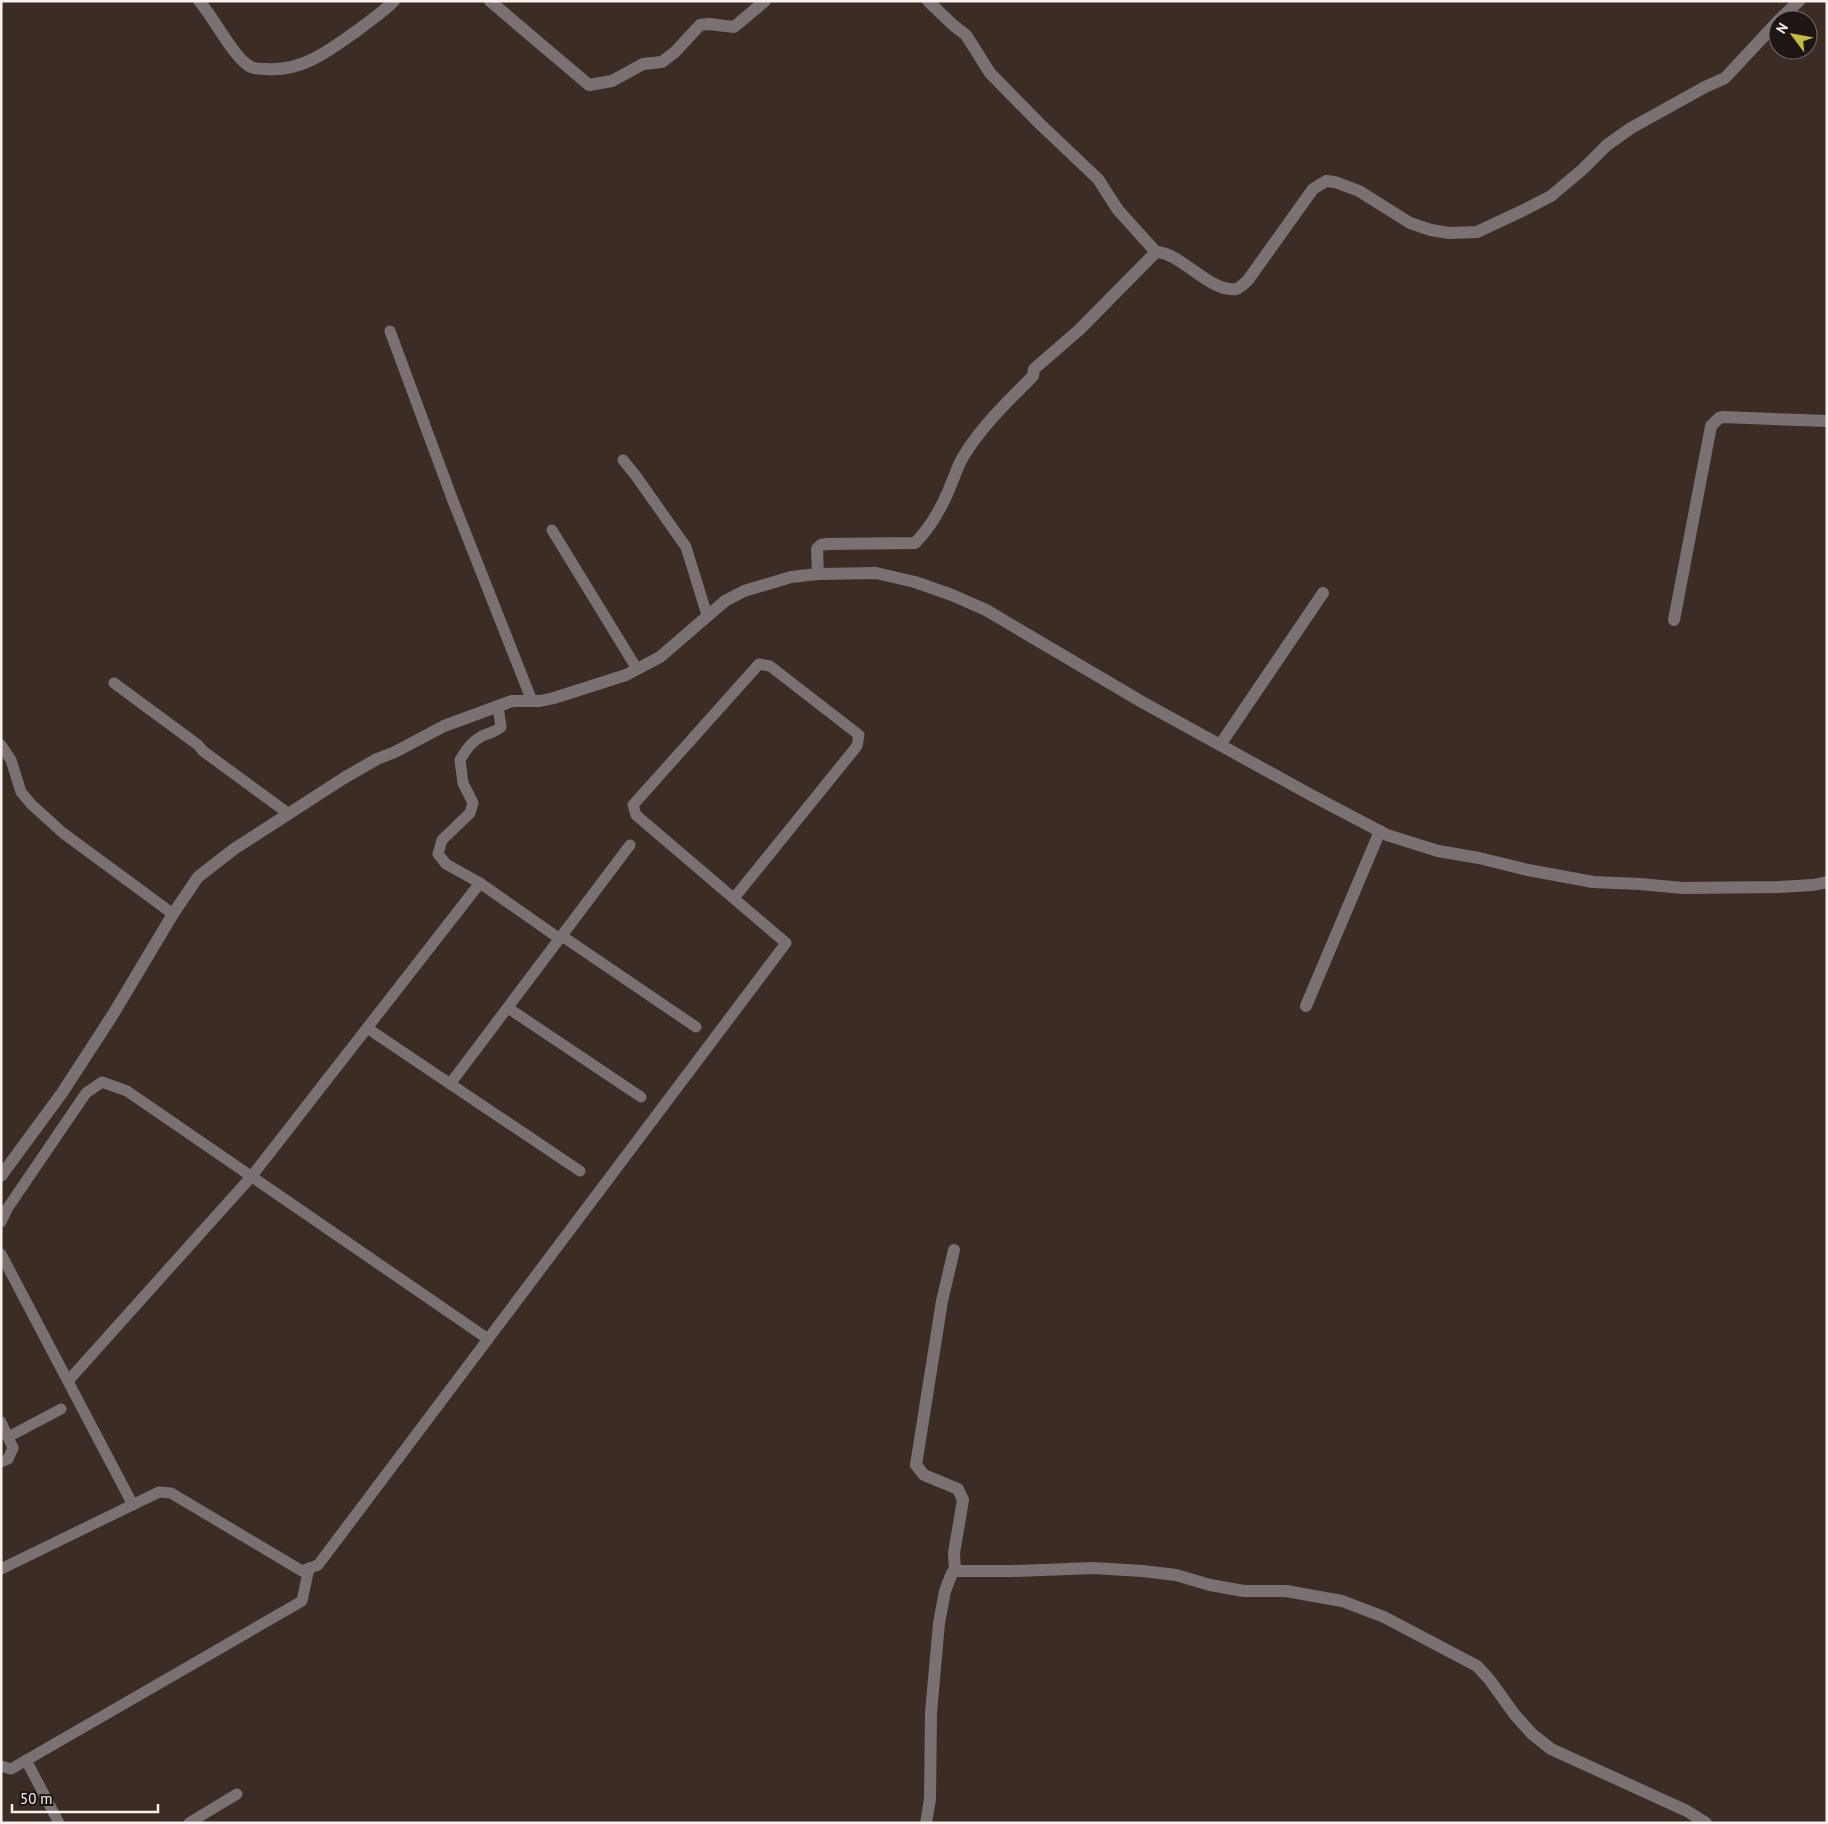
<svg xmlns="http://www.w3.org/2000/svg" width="1828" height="1824" font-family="'PT Sans',sans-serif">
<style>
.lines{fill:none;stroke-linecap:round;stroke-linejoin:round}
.service{stroke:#7a7173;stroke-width:11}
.minor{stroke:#7a7173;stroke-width:12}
</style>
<rect width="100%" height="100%" fill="#3b2c26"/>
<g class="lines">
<g class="service">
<path d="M390 331 453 501 532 701"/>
<path d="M623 460 636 476 686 547 707 615"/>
<path d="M552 530 637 669"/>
<path d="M114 683 198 745 203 751 289 814"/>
<path d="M498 706 501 727C495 732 489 733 482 736 471 742 466 750 460 760L463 783 473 803 470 813 442 840 438 854 446 864 480 883 560 939"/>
<path d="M1 745 11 760 21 792 31 804 63 833 173 914"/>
<path d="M562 936 696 1027"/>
<path d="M508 1008 641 1097"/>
<path d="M367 1028 580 1171"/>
<path d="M450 1084 630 845"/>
<path d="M1 1222 7 1209 86 1093 102 1082 127 1091 488 1339"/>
<path d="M1 1254 133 1505"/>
<path d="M68 1381 251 1177 480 883"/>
<path d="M1 1422 13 1448 8 1459 1 1462"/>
<path d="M8 1437 61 1409"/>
<path d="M1 1569 159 1492 171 1493 302 1571 318 1565 786 943 636 815 633 805 759 664 770 666 859 735 857 746 734 898"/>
<path d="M26 1760 59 1823"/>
<path d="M1 1766 11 1769 302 1601 309 1568"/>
<path d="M189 1823 237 1794"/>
</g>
<g class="minor">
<path d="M199 1C213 16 234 59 251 67 255 69 261 69 266 69 302 72 330 50 358 30 371 20 383 12 394 1"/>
<path d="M490 1 589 85 612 81 643 64 662 62 675 52 700 25 709 24 734 27 765 1"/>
<path d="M928 1 953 25 966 35 990 73 1040 124 1098 179 1118 210 1156 252"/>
<path d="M1779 20 1799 1"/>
<path d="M818 574 817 549 821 545 827 544 915 543C931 527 944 503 952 482 956 473 958 465 963 457 980 428 1009 400 1033 376L1034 369 1079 330 1156 252C1180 252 1210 293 1236 289 1240 288 1245 283 1248 280L1313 189 1326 181 1335 182 1359 191 1410 223 1431 230 1449 233 1477 232 1524 210 1551 196 1583 169 1607 145 1631 128 1705 87 1725 78 1778 21"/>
<path d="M1674 620 1711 426 1719 418 1722 417 1827 421"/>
<path d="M1220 745 1323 593"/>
<path d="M1306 1006 1380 831"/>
<path d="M1 1176 62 1093 112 1016 173 914 198 877 234 849 344 778 377 759 395 752 444 726 512 701H540L554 698 626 675 660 657 725 601 744 591 791 577 818 574 876 573 915 582 952 595 986 610 1142 702 1311 795 1387 835 1438 851 1479 858 1528 870 1593 882 1640 884 1683 888 1779 887 1813 885 1827 882"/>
<path d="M954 1250 942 1301 916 1465 924 1475 958 1489 963 1500 954 1553 955 1571"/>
<path d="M926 1823 930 1799 931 1713 939 1623 945 1591 952 1573 955 1571H1013L1093 1568 1142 1571 1176 1575 1210 1585 1244 1591H1286L1342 1601 1384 1617 1477 1666 1489 1679 1515 1715 1532 1734 1551 1749 1687 1811 1706 1823"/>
</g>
</g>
<rect width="1828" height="1824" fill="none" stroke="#fbf1ec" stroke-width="5"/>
<g transform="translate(1793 35) rotate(302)"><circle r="24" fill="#1d1614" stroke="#766e6a"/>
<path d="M0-4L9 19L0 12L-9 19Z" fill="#c5bc3d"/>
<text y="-8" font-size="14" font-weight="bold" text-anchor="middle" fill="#fbf1ec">N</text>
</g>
<path d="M12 1804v8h146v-8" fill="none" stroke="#fbf1ec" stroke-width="2.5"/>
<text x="20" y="1804" font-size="15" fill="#fbf1ec" stroke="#1d1614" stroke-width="4" paint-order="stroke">50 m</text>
</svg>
